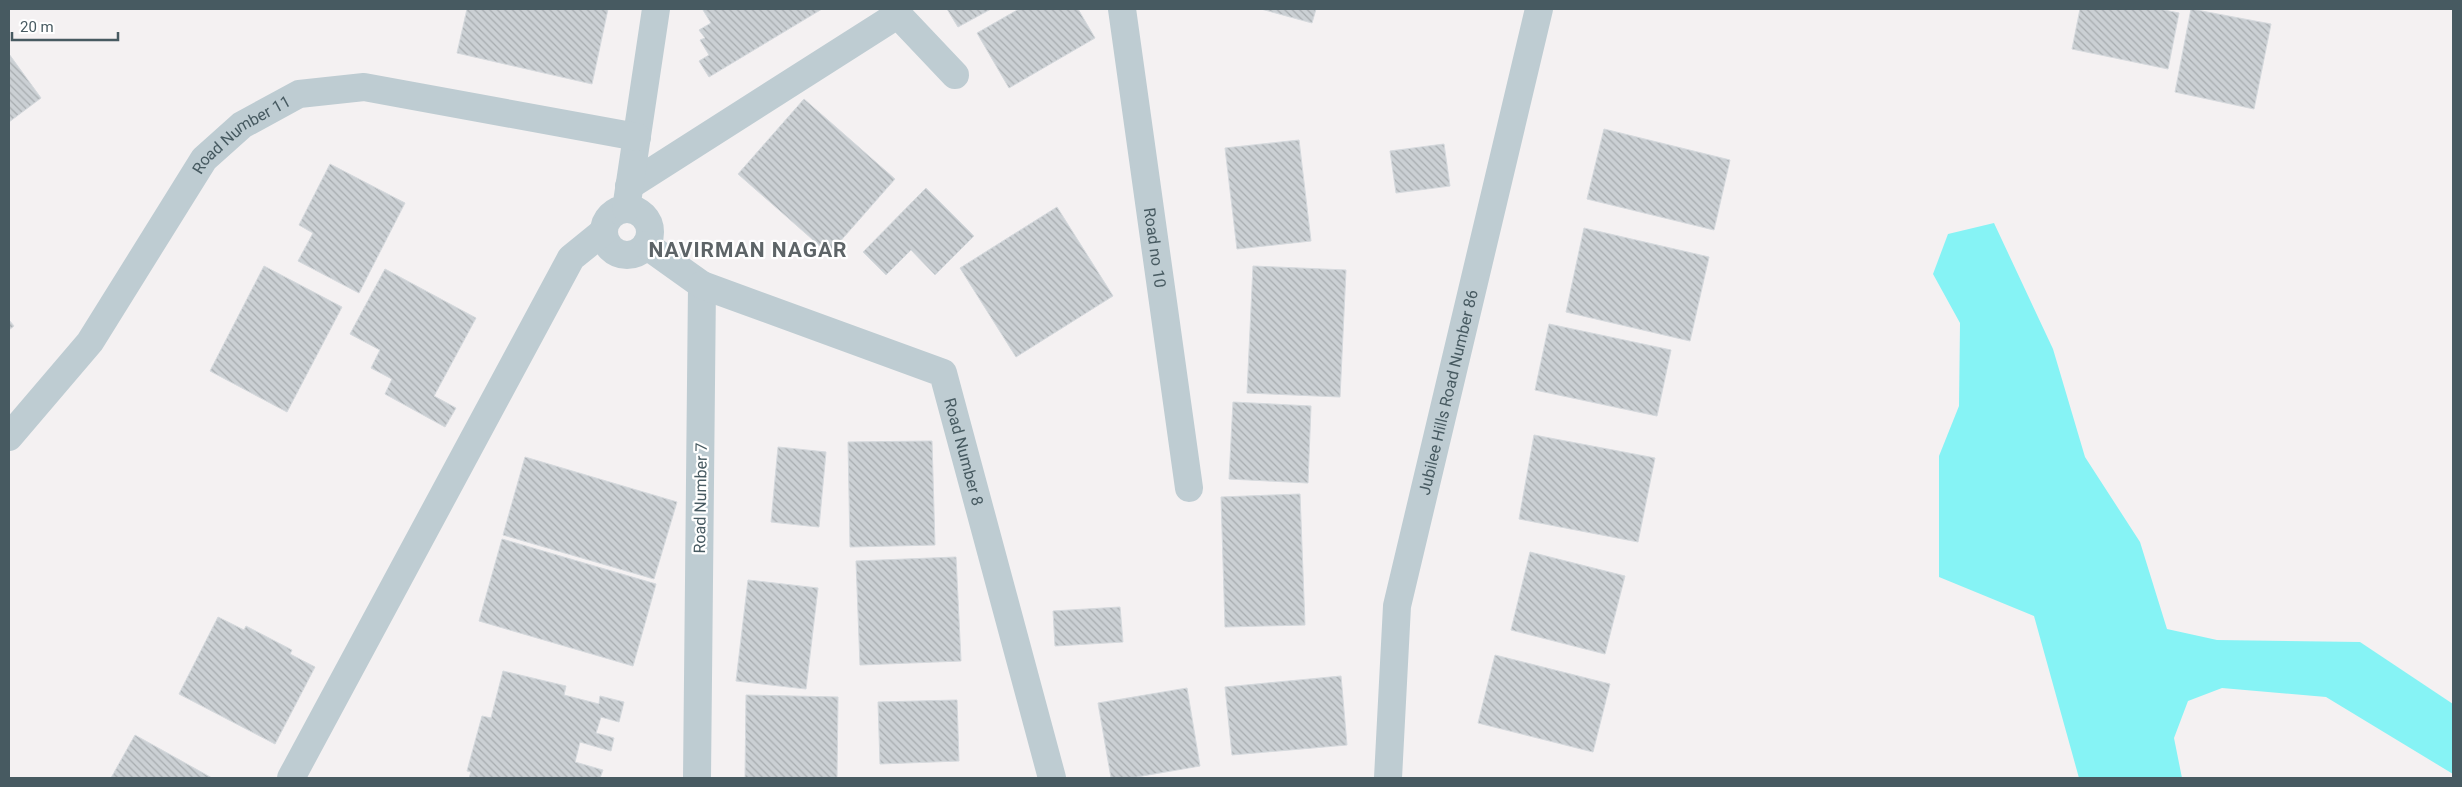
<svg xmlns="http://www.w3.org/2000/svg" width="2462" height="787" font-family="Roboto,sans-serif">
<style>
.water{fill:#86f3f5}
.building{fill:url(#building-back-hatch);stroke:#d5d9dd}
.lines{fill:none;stroke-linecap:round;stroke-linejoin:round}
.minor{stroke:#beccd2;stroke-width:28}
.labels{text-anchor:middle;stroke-width:4.5;stroke-linejoin:round;paint-order:stroke}
.street-label{font-size:16px;fill:#475a61;stroke:#fff}
.district-label{font-size:21px;font-weight:bold;letter-spacing:1px;fill:#5d6467;stroke:#fff}
</style>
<defs>
<pattern id="building-back-hatch" width="6" height="6" patternUnits="userSpaceOnUse" patternTransform="scale(1.25)"><rect width="6" height="6" fill="#cbd0d4"/><path d="M-1 5l2 2M0 0l6 6M5-1l2 2" fill="none" stroke="#a7acaf"/></pattern>
</defs>
<rect width="100%" height="100%" fill="#f4f1f2"/>
<path class="water" d="M1994 223 2053 349 2085 457 2140 542 2167 629 2217 640 2360 642 2453 704V774L2326 697 2222 688 2188 701 2174 738 2182 778H2079L2034 616 1939 577V456L1959 406 1960 323 1933 274 1948 234Z"/>
<g class="building">
<path d="M467 9H608L592 84 457 53Z"/>
<path d="M705 9H822L709 77 699 61 709 55 700 40 705 38 699 30 711 23 703 10Z"/>
<path d="M947 9H991L958 27Z"/>
<path d="M1019 9H1078L1095 38 1009 88 977 33Z"/>
<path d="M1261 9H1316L1312 23Z"/>
<path d="M2080 9H2159L2179 13 2168 69 2072 49Z"/>
<path d="M2191 9 2271 24 2254 109 2175 92Z"/>
<path d="M9 54 41 98 9 122Z"/>
<path d="M804 99 895 179 829 254 738 174Z"/>
<path d="M1604 129 1730 160 1714 230 1587 199Z"/>
<path d="M1299 140 1311 241 1237 249 1225 148Z"/>
<path d="M1444 144 1450 186 1396 193 1390 151Z"/>
<path d="M330 164 405 203 359 293 298 261 313 233 299 225Z"/>
<path d="M926 188 974 236 935 275 911 250 886 275 863 252Z"/>
<path d="M1057 207 1113 296 1016 357 960 268Z"/>
<path d="M1584 228 1709 257 1690 341 1566 312Z"/>
<path d="M264 266 342 307 287 412 210 371Z"/>
<path d="M1253 266 1346 270 1340 397 1247 393Z"/>
<path d="M385 269 476 318 434 396 456 408 445 427 385 394 392 379 371 368 380 350 350 334Z"/>
<path d="M9 320 14 326 9 330Z"/>
<path d="M1549 324 1671 350 1657 416 1535 390Z"/>
<path d="M1233 402 1311 406 1308 483 1229 479Z"/>
<path d="M1534 435 1655 458 1638 542 1519 519Z"/>
<path d="M932 441 935 545 850 547 848 442Z"/>
<path d="M778 447 826 452 819 527 771 522Z"/>
<path d="M525 457 677 502 654 579 503 535Z"/>
<path d="M1300 494 1305 625 1225 627 1221 497Z"/>
<path d="M502 539 656 584 633 666 479 621Z"/>
<path d="M1530 552 1625 576 1605 654 1511 630Z"/>
<path d="M956 557 961 661 860 665 856 561Z"/>
<path d="M748 580 818 588 806 689 736 681Z"/>
<path d="M1120 607 1123 642 1055 646 1053 611Z"/>
<path d="M218 617 244 630 246 626 292 650 290 654 315 667 275 744 179 694Z"/>
<path d="M1495 655 1610 684 1593 752 1478 723Z"/>
<path d="M503 671 566 686 564 695 599 704 600 696 624 702 619 722 601 717 596 733 614 738 611 751 580 742 575 762 603 770 600 778H469L471 772 467 771 482 716 491 718Z"/>
<path d="M1341 676 1347 745 1232 755 1225 687Z"/>
<path d="M1187 688 1200 766 1131 778H1111L1098 703Z"/>
<path d="M746 695 838 697 837 778H745Z"/>
<path d="M957 700 959 761 880 764 878 702Z"/>
<path d="M135 735 212 778H111Z"/>
</g>
<g class="lines">
<g class="minor">
<path id="s1" d="M1122 9 1189 488"/>
<path d="M629 186 891 19 901 18 955 75"/>
<circle cx="627" cy="232" r="23"/>
<path d="M626 209 656 9"/>
<path d="M646 245 702 285 697 778"/>
<path id="s2" d="M702 285 943 373 1052 778"/>
<path id="s3" d="M9 437 90 342 204 159 242 125 299 94 364 87 637 137"/>
<path d="M291 778 571 258 603 232"/>
<path id="s4" d="M1388 778 1397 606 1539 9"/>
</g>
</g>
<g class="labels">
<g class="street-label">
<text dy="6" stroke="none"><textPath href="#s3" startOffset="385">Road Number 11</textPath></text>
<text dy="6" stroke="none"><textPath href="#s1" startOffset="241">Road no 10</textPath></text>
<text dy="6" stroke="none"><textPath href="#s4" startOffset="392">Jubilee Hills Road Number 86</textPath></text>
<text dy="6" stroke="none"><textPath href="#s2" startOffset="338">Road Number 8</textPath></text>
<text transform="translate(700 498) rotate(-89)" y="6">Road Number 7</text>
</g>
<g class="district-label">
<text x="748" y="257">NAVIRMAN NAGAR</text>
</g>
</g>
<rect width="2462" height="787" fill="none" stroke="#475a61" stroke-width="20"/>
<path d="M12 32v8h106v-8" fill="none" stroke="#475a61" stroke-width="2.5"/>
<text x="20" y="32" font-size="15" fill="#475a61" stroke="#ffffff" stroke-width="4" paint-order="stroke">20 m</text>
</svg>
